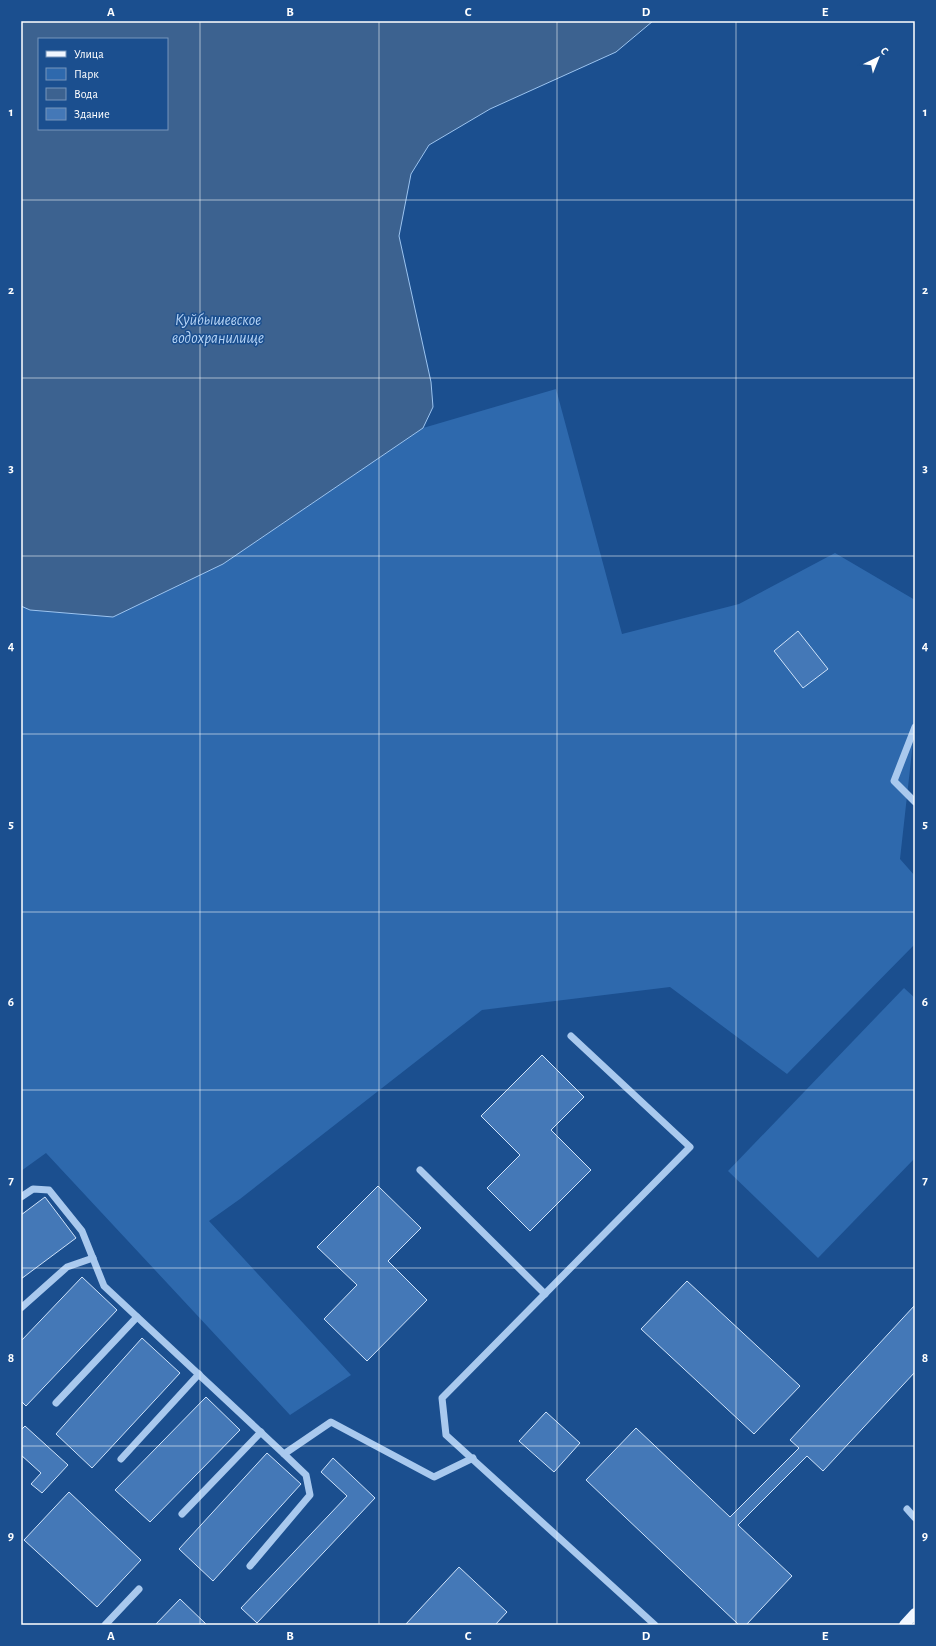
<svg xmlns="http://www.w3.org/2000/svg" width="936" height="1646" font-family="'Alegreya Sans',sans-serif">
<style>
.green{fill:#2e69ad}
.water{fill:#3c6290;stroke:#9cc4f0;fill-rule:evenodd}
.building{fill:#4478b7;stroke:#cfe3fa}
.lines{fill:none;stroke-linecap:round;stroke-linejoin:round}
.minor{stroke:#a9c9ee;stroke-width:7}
.major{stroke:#f0f6ff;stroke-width:10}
.grid{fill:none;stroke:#fff;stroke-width:1;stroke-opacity:0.55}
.labels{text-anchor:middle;stroke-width:3;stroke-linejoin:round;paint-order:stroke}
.water-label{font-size:16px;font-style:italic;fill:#b5d3f5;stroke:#1b4f8f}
.neatline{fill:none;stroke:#fff;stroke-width:1.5}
.grid-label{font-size:13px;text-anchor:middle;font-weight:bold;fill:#fff}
</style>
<rect width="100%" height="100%" fill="#1b4f8f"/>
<g class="green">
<path d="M556 389 622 634 739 604 835 553 915 600V724L900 859 915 876V944L787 1074 670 987 482 1010 240 1199 209 1221 351 1375 290 1415 46 1153 21 1171V606L30 610 223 564 423 428Z"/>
<path d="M904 988 915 998V1158L818 1258 728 1171Z"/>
</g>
<path class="water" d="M21 21H653L616 52 490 109 429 145 411 174 399 236 431 382 433 407 423 428 223 564 113 617 30 610 21 606ZM39 39H167V129H39Z"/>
<g class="building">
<path d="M798 631 828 669 803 688 774 651Z"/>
<path d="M542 1055 584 1097 551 1130 591 1170 530 1231 487 1188 520 1155 481 1116Z"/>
<path d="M378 1186 421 1228 388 1261 427 1300 367 1361 324 1319 357 1285 317 1247Z"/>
<path d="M45 1197 76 1238 21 1279V1215Z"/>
<path d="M82 1277 117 1310 26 1406 21 1401V1341Z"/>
<path d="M687 1281 800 1386 754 1434 641 1329Z"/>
<path d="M915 1305V1372L823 1471 807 1456 738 1525 792 1576 746 1625H739L586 1480 636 1428 730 1517 799 1448 790 1440Z"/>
<path d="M142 1338 180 1373 92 1468 56 1434Z"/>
<path d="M206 1397 240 1430 150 1522 115 1490Z"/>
<path d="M546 1412 580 1443 554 1472 519 1441Z"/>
<path d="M25 1426 68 1465 42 1493 31 1484 41 1473 21 1455V1430Z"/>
<path d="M267 1453 301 1484 213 1581 179 1549Z"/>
<path d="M333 1458 375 1498 257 1623 241 1608 347 1496 321 1472Z"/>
<path d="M69 1492 141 1560 97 1607 24 1540Z"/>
<path d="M459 1567 507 1612 495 1625H405Z"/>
<path d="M180 1599 207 1625H155Z"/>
</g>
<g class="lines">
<g class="minor">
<path d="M915 727 894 781 915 802"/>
<path d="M571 1036 690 1147 442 1398 446 1435 655 1625"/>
<path d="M420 1170 545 1294"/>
<path d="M21 1197 33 1189 49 1190 82 1231 104 1286 284 1454 331 1422 434 1477 473 1458"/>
<path d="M21 1308 67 1267 93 1258"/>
<path d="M56 1403 137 1317"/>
<path d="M121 1459 199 1374"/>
<path d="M907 1509 915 1518"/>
<path d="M182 1514 261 1432"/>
<path d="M250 1566 310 1495 306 1475 284 1454"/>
<path d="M105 1625 139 1589"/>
</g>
<path class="major" d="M904 1625 915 1613"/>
</g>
<path class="grid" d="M200 21V1625M379 21V1625M557 21V1625M736 21V1625M21 200H915M21 378H915M21 556H915M21 734H915M21 912H915M21 1090H915M21 1268H915M21 1446H915"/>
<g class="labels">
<g class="water-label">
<text x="218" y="325">Куйбышевское<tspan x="218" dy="18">водохранилище</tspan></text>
</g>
</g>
<rect width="936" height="1646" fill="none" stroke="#1b4f8f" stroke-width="44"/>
<rect x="38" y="38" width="130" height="92" fill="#1b4f8f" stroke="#7695bc"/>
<rect x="46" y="51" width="20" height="6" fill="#f0f6ff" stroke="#7695bc"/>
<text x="74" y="58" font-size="12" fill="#ffffff">Улица</text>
<rect x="46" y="68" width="20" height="12" fill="#2e69ad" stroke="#7695bc"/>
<text x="74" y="78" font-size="12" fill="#ffffff">Парк</text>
<rect x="46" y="88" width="20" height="12" fill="#3c6290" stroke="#7695bc"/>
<text x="74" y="98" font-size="12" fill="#ffffff">Вода</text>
<rect x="46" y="108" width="20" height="12" fill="#4478b7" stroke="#7695bc"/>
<text x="74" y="118" font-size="12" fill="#ffffff">Здание</text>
<g transform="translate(878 58) rotate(43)" stroke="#1b4f8f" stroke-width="3" paint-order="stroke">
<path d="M0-3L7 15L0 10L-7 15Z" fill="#ffffff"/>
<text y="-6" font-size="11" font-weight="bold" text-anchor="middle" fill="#ffffff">С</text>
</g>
<rect x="22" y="22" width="892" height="1602" class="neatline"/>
<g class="grid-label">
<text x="111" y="16">A</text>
<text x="290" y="16">B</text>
<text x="468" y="16">C</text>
<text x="646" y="16">D</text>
<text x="825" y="16">E</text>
<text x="11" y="116">1</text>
<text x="925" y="116">1</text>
<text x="11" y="294">2</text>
<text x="925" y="294">2</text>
<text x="11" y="472">3</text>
<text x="925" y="472">3</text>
<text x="11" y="650">4</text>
<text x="925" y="650">4</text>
<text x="11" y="828">5</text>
<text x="925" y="828">5</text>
<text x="11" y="1006">6</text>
<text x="925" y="1006">6</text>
<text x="11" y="1184">7</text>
<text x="925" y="1184">7</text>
<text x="11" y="1362">8</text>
<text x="925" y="1362">8</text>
<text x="11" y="1540">9</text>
<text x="925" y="1540">9</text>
<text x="111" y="1640">A</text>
<text x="290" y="1640">B</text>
<text x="468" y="1640">C</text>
<text x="646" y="1640">D</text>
<text x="825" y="1640">E</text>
</g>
</svg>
